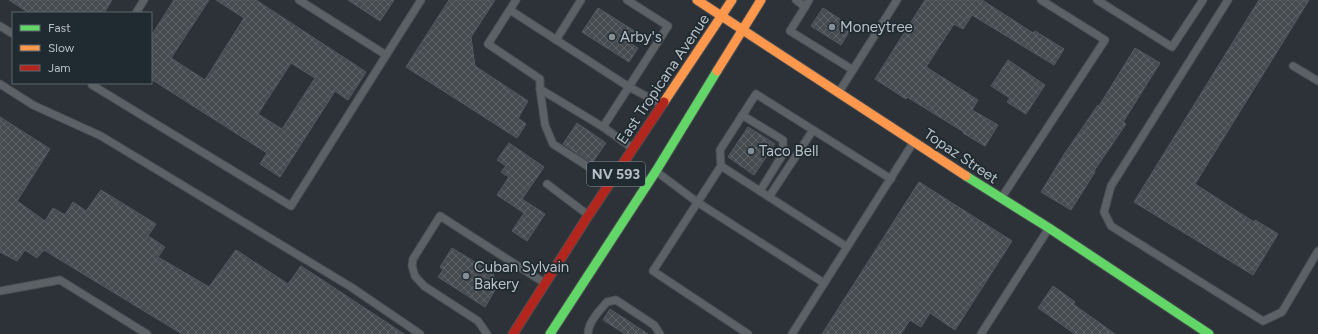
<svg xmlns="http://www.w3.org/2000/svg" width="1318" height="334" font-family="Figtree,sans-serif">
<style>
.building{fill:url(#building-cross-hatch);stroke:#545a5f;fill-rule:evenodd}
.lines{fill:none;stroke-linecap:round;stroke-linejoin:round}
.lane-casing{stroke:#4a4e52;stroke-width:9}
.fast-casing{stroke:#4a4e52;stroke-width:11}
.slow-casing{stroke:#4a4e52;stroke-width:11}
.jam-casing{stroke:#4a4e52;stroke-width:11}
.lane{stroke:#5c6165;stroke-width:7}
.fast{stroke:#63d668;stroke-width:9}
.slow{stroke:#ff974d;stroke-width:9}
.jam{stroke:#b3261e;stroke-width:9}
.poi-dot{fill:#868e95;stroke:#202a31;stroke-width:1.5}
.labels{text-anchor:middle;stroke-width:3.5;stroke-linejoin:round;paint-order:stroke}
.shield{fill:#202a31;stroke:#8a939a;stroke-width:1}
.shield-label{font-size:14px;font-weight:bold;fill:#b7c0c7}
.poi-label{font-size:15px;fill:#b7c0c7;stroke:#202a31;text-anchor:start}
.street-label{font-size:15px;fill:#b7c0c7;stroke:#202a31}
</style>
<defs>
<pattern id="building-cross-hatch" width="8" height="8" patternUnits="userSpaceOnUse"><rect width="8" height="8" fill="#454b4f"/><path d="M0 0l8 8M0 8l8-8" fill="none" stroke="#5e6367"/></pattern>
</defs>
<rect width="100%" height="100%" fill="#2c3237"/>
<g class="building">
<path d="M9 0H112L104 13H29Z"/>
<path d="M174 0H209L171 58 205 80 244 18 216 0H256L366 72 348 100 335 91 280 177 260 164 267 153 151 79V36ZM291 63 315 78 282 129 258 114Z"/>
<path d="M348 0H394L380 21Z"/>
<path d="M449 0H495L471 37 475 66 528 101 518 118 526 124 517 138 406 67Z"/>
<path d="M925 0H982L1033 33 1035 31 1064 49 1054 65 972 15 963 29 954 24 926 67 978 100 972 110 998 125 985 146 963 133 964 132 907 97 906 99 875 79Z"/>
<path d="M1259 0H1309L1195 184 1254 222 1255 220 1278 234 1253 275 1134 202Z"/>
<path d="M598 8 636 32 630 43 638 48 629 62 582 32Z"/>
<path d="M823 8 852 27 841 45 811 26Z"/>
<path d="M1135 48 1160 63 1123 122 1126 124 1094 171 1095 172 1071 210 1041 192 1065 153 1098 105 1099 106Z"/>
<path d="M1008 60 1045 85 1026 114 1007 102 1010 98 991 86Z"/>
<path d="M0 117 50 149 17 201 45 221 53 208 65 215 73 202 86 211 101 190 156 224 148 236 165 247 158 257 209 287 236 250 288 284 301 266 404 334H182L44 250 37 258 25 250 17 261 0 252Z"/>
<path d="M577 123 606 143 592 163 563 144Z"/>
<path d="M748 127 775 144 754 175 728 157Z"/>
<path d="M509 143 544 167 522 199 545 214 527 241 512 231 524 213 497 195 509 177 501 172 506 166 497 160Z"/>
<path d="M919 182 1012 241 955 330 930 313 921 327 910 320 901 334H822Z"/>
<path d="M452 248 493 273 498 289 495 290 485 307 438 277 443 270 440 267Z"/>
<path d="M1053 286 1075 302 1073 304 1115 334H1075L1038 308Z"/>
<path d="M610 309 648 334H625L603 320Z"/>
</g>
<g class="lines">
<g class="lane-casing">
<g id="lane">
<path d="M299 0 386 55"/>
<path d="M516 0 488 44 540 79V89L545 125 553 144 609 180"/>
<path d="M627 0 668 26 603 127 631 147"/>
<path d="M796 0 805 7 809 0"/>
<path d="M1097 0 1172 47 1203 0"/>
<path d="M1228 0 1111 186 1104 212 1111 226 1263 321 1282 312 1318 251"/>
<path d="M805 7 790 31 853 70"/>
<path d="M510 10 629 87 661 104"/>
<path d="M136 13 144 0"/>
<path d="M0 26 13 34"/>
<path d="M556 40 581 0"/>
<path d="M1293 66 1318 81"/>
<path d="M93 83 92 85 291 206 421 0"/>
<path d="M0 84 33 105 101 136 351 287 420 334"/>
<path d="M540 89 603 127"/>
<path d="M839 92 897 0"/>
<path d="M742 115 783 140V154L760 191"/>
<path d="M721 166 720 150 756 94 891 179"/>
<path d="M657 172 697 202 824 283"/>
<path d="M547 184 587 214"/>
<path d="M769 197 813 130"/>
<path d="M1002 197 1105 40 1041 0"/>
<path d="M0 291 60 280 147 334"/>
<path d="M487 334 478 321 424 286 415 276 412 266 413 259 440 216 543 282"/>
<path d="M588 334C588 322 600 310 607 302L616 300 654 325 660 334"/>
<path d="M748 334 653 271 721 166 847 247"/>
<path d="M792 334 913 143"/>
<path d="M981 334 1049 228"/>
</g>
</g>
<g class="fast-casing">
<g id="fast">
<path d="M966 176 1049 228 1209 334"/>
<path d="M550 334 656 171 717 71"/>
</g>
</g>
<g class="slow-casing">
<g id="slow">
<path d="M697 0 966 176"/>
<path d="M717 71 761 0"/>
<path d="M664 102 732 0"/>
</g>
</g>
<g class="jam-casing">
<path id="jam" d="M513 334 588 216 664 102"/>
</g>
<use href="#lane" class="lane"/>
<use href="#fast" class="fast"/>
<use href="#slow" class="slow"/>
<use href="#jam" class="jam"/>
</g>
<g class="poi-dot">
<circle cx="832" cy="27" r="4"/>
<circle cx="612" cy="37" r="4"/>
<circle cx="751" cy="151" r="4"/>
<circle cx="466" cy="276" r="4"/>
</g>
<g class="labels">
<rect class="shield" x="587" y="162" width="58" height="24" rx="3"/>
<g class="shield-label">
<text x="616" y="179">NV 593</text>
</g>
<g class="poi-label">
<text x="840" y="32">Moneytree</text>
<text x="620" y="42">Arby's</text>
<text x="759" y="156">Taco Bell</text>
<text x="474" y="272">Cuban Sylvain<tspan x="474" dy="17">Bakery</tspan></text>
</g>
<g class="street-label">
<text transform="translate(663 79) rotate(-56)" y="5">East Tropicana Avenue</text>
<text transform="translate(961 156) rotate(34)" y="5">Topaz Street</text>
</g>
</g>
<rect x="12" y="12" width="140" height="72" fill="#202a31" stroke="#5c666d"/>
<rect x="20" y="25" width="20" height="6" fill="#63d668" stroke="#5c666d"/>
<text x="48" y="32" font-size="12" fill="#b7c0c7">Fast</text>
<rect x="20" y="45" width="20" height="6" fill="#ff974d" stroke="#5c666d"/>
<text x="48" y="52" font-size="12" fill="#b7c0c7">Slow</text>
<rect x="20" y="65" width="20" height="6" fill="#b3261e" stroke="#5c666d"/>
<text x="48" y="72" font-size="12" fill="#b7c0c7">Jam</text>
</svg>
